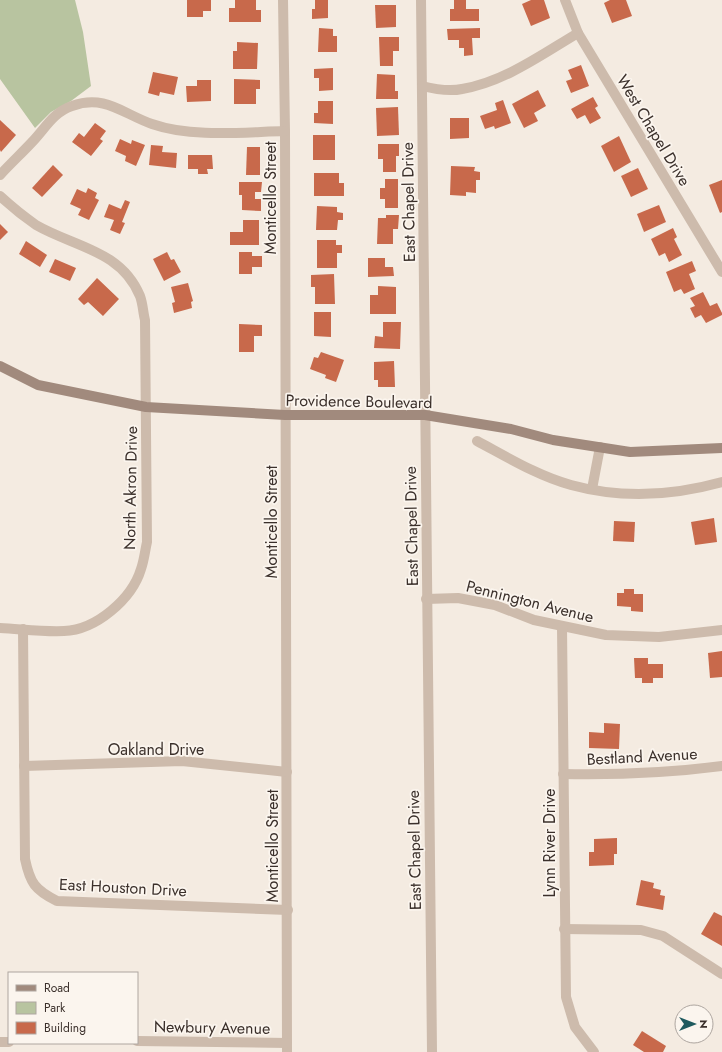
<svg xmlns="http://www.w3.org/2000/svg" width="722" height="1052" font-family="Jost,sans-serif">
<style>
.green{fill:#b8c4a0}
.building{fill:#c8694b}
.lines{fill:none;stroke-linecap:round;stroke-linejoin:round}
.minor{stroke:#cdbbac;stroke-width:10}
.secondary{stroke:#a18a7d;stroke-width:10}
.labels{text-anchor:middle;stroke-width:3.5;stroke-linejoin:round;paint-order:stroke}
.street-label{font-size:16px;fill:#3b302b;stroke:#fbf5ee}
</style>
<rect width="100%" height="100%" fill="#f4ebe1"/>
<path class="green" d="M0 0H75L83 32 91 86 71 101 51 112 35 128 0 79Z"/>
<g class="building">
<path d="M187 0H211V11H203V17H187Z"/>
<path d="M235 0H256V10H261V22H229V8H235Z"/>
<path d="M315 0H328V18L312 19V9H315Z"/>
<path d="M454 0H466V9H479V21H450V9H454Z"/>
<path d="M531 0H544L550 18 531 26 522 4Z"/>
<path d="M610 0H626L632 16 612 23 604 3Z"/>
<path d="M375 5H396V27L376 28Z"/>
<path d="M319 28 333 29V36H337V52H318Z"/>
<path d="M480 28V38H472L473 55 464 56V48H459V40H448L447 29Z"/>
<path d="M379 37H399V51H393V66H380Z"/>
<path d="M237 42 258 43 257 69H233V51H237Z"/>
<path d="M581 65 589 86 571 93 566 81 572 79 568 70Z"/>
<path d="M333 68V90L319 91V78H314V69Z"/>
<path d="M153 72 178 77 174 95 160 92 159 96 148 93Z"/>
<path d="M377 74 395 75V91H398V99H376Z"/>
<path d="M234 79 260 80V89H256V104H234Z"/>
<path d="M197 80H211V101L187 102 186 86H197Z"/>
<path d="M538 90 546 106 534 113 538 121 524 128 512 104Z"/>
<path d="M593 97 598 106 595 108 601 118 590 124 585 115 577 119 571 109Z"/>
<path d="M503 100 511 123 495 129 494 126 485 129 480 116 497 110 495 103Z"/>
<path d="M318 101H333V124L314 123V113H318Z"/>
<path d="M398 107 399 135 377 136 376 108Z"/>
<path d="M450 118H469V138L450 139Z"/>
<path d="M0 120 16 135 1 152 0 150Z"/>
<path d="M95 123 106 131 100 139 103 141 91 156 72 142 79 133 84 137Z"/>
<rect x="313" y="135" width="22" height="25"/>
<path d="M619 136 631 162 614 172 601 146Z"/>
<path d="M120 139 131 144 132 140 145 145 136 166 125 161 126 156 115 151Z"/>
<path d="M378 144H399V156H396V172H383V159H378Z"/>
<path d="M151 145 163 146 162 152 177 153 176 168 149 165Z"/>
<path d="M247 147H260V175H246Z"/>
<path d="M188 155H212L213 169H207L208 174H198V169H188Z"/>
<path d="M53 165 63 175 42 197 32 188Z"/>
<path d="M451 166 475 167 474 171 480 172V180H476V193L466 192V196L450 195Z"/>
<path d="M638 168 648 189 631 197 621 176Z"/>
<path d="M314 173H339V183H344V196H314Z"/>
<path d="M385 179H398V208H385V199H380V188H385Z"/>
<path d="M722 180V212L720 213 709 185Z"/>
<path d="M239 182H262L261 192H255V199H261V211L242 210V195H239Z"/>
<path d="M88 188 97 193 95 198 99 200 89 220 78 215 81 209 70 204 77 189 86 193Z"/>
<path d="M125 200 130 202 122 222 125 223 120 234 110 230 114 220 104 217 109 204 121 209Z"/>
<path d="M659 205 666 222 644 232 637 214Z"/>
<path d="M317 206 337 207V212L343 213V220H338L337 230H316Z"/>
<path d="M386 215H399L398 229H393V244H377L378 218H386Z"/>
<path d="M243 220H259V245H230V232H243Z"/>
<path d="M0 224 8 232 0 240Z"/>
<path d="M673 228 677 237 674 239 682 255 669 262 665 253 659 256 651 239Z"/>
<path d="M317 240H336V245H342V253H337V268H317Z"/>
<path d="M26 241 47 255 40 267 19 254Z"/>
<path d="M167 252 171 260 174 259 181 272 164 281 153 259Z"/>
<path d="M239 252H252V256H262V267H252V274H239Z"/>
<path d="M368 258H385V267H393L394 276 368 277Z"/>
<path d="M55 259 76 268 70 281 49 272Z"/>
<path d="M692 261 696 271 689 274 695 289 684 294 681 289 674 292 666 272Z"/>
<path d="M334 274 335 304H315V287H311V275Z"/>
<path d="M97 278 119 299 103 316 88 302 84 305 78 299Z"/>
<path d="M188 283 193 301 191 302 192 308 174 313 172 303 175 302 171 287Z"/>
<path d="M378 286 396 287V314H370V295H378Z"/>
<path d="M703 292 710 306 717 303 722 313V315L706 323 701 315 695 318 690 308 695 306 690 298Z"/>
<path d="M314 312H331V337L314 336Z"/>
<path d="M383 322H401L400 349 374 348 375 336 383 337Z"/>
<path d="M239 324 262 325V336H254V352H239Z"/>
<path d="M321 352 344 360 336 382 325 378 326 375 310 369 314 357 318 358Z"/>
<path d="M394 361 395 387H378V380H374V362Z"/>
<path d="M714 518 717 542 695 545 691 522Z"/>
<path d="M614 521 635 522 634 542 613 541Z"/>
<path d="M624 589H634V594H643V612L631 611V607L617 606V593H624Z"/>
<path d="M722 651V677L710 678 708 653Z"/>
<path d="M634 658H648V664H663V678H653V683H642V678H635Z"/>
<path d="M604 723 620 724 619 749 589 748V732L604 733Z"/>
<path d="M617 838V854H614V865L589 866V852H594V839Z"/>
<path d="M641 880 654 883 653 888 661 890 660 895 665 896 663 910 636 905Z"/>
<path d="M714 912 722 916V946L701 934Z"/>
<path d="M642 1031 666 1046 663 1052H644L633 1045Z"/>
</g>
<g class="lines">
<g class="minor">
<path d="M283 0 285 131 287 1052"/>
<path d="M421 0 432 1052"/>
<path d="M565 0 578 33 722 272"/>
<path d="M422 86C434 89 448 92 462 89 504 82 541 55 578 33"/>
<path d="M0 175C11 163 23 152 34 140 46 127 54 112 72 106 105 94 123 114 152 124 192 138 244 132 285 131"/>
<path d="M0 196C12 207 23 216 36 225 74 247 121 250 140 296 143 304 143 313 145 320L147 542C145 551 144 561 141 569 132 599 96 630 64 631 43 632 21 629 0 628"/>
<path d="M477 441C507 457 538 476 571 485 622 499 672 496 722 482"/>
<path d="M592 489 600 447"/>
<path d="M426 599 458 598 495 605 534 620 606 635 659 637 722 630"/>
<path d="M562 627 566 997 575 1027 594 1052"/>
<path d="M23 629 25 859C30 883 35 890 57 901L288 910"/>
<path d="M24 766 182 761 287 772"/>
<path d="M563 774C617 775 669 773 722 766"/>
<path d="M564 929 641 930 663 936 722 974"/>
<path d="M137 1041 287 1043"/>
<path d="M0 1042H9"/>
</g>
<path class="secondary" d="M0 366 38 385 146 407 285 415H425L511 429 553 440 630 452 722 448"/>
</g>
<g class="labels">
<g class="street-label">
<text transform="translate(654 130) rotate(59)" y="6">West Chapel Drive</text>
<text transform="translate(270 198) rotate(-90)" y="6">Monticello Street</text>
<text transform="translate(408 202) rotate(-91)" y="6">East Chapel Drive</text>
<text transform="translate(359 401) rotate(1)" y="6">Providence Boulevard</text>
<text transform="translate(130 488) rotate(-89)" y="6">North Akron Drive</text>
<text transform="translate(271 522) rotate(-90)" y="6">Monticello Street</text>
<text transform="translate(411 526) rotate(-91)" y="6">East Chapel Drive</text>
<text transform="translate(530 601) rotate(14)" y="6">Pennington Avenue</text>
<text x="156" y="755">Oakland Drive</text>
<text transform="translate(642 756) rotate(-3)" y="6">Bestland Avenue</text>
<text transform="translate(549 843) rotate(-90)" y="6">Lynn River Drive</text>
<text transform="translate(272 846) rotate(-90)" y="6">Monticello Street</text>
<text transform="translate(414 850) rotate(-91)" y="6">East Chapel Drive</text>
<text transform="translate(123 887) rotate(3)" y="6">East Houston Drive</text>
<text transform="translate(212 1027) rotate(1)" y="6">Newbury Avenue</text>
</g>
</g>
<rect x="8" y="972" width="130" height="72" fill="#fbf5ee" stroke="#aea6a0"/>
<rect x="16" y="985" width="20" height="6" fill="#a18a7d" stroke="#aea6a0"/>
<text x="44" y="992" font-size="12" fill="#3b302b">Road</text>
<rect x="16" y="1002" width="20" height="12" fill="#b8c4a0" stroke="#aea6a0"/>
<text x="44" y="1012" font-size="12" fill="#3b302b">Park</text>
<rect x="16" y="1022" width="20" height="12" fill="#c8694b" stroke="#aea6a0"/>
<text x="44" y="1032" font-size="12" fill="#3b302b">Building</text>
<g transform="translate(694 1024) rotate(90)"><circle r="19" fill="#fbf5ee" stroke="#aea6a0"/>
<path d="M0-3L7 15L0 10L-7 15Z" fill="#1f5a5e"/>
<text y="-6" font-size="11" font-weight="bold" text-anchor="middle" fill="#3b302b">N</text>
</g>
</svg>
